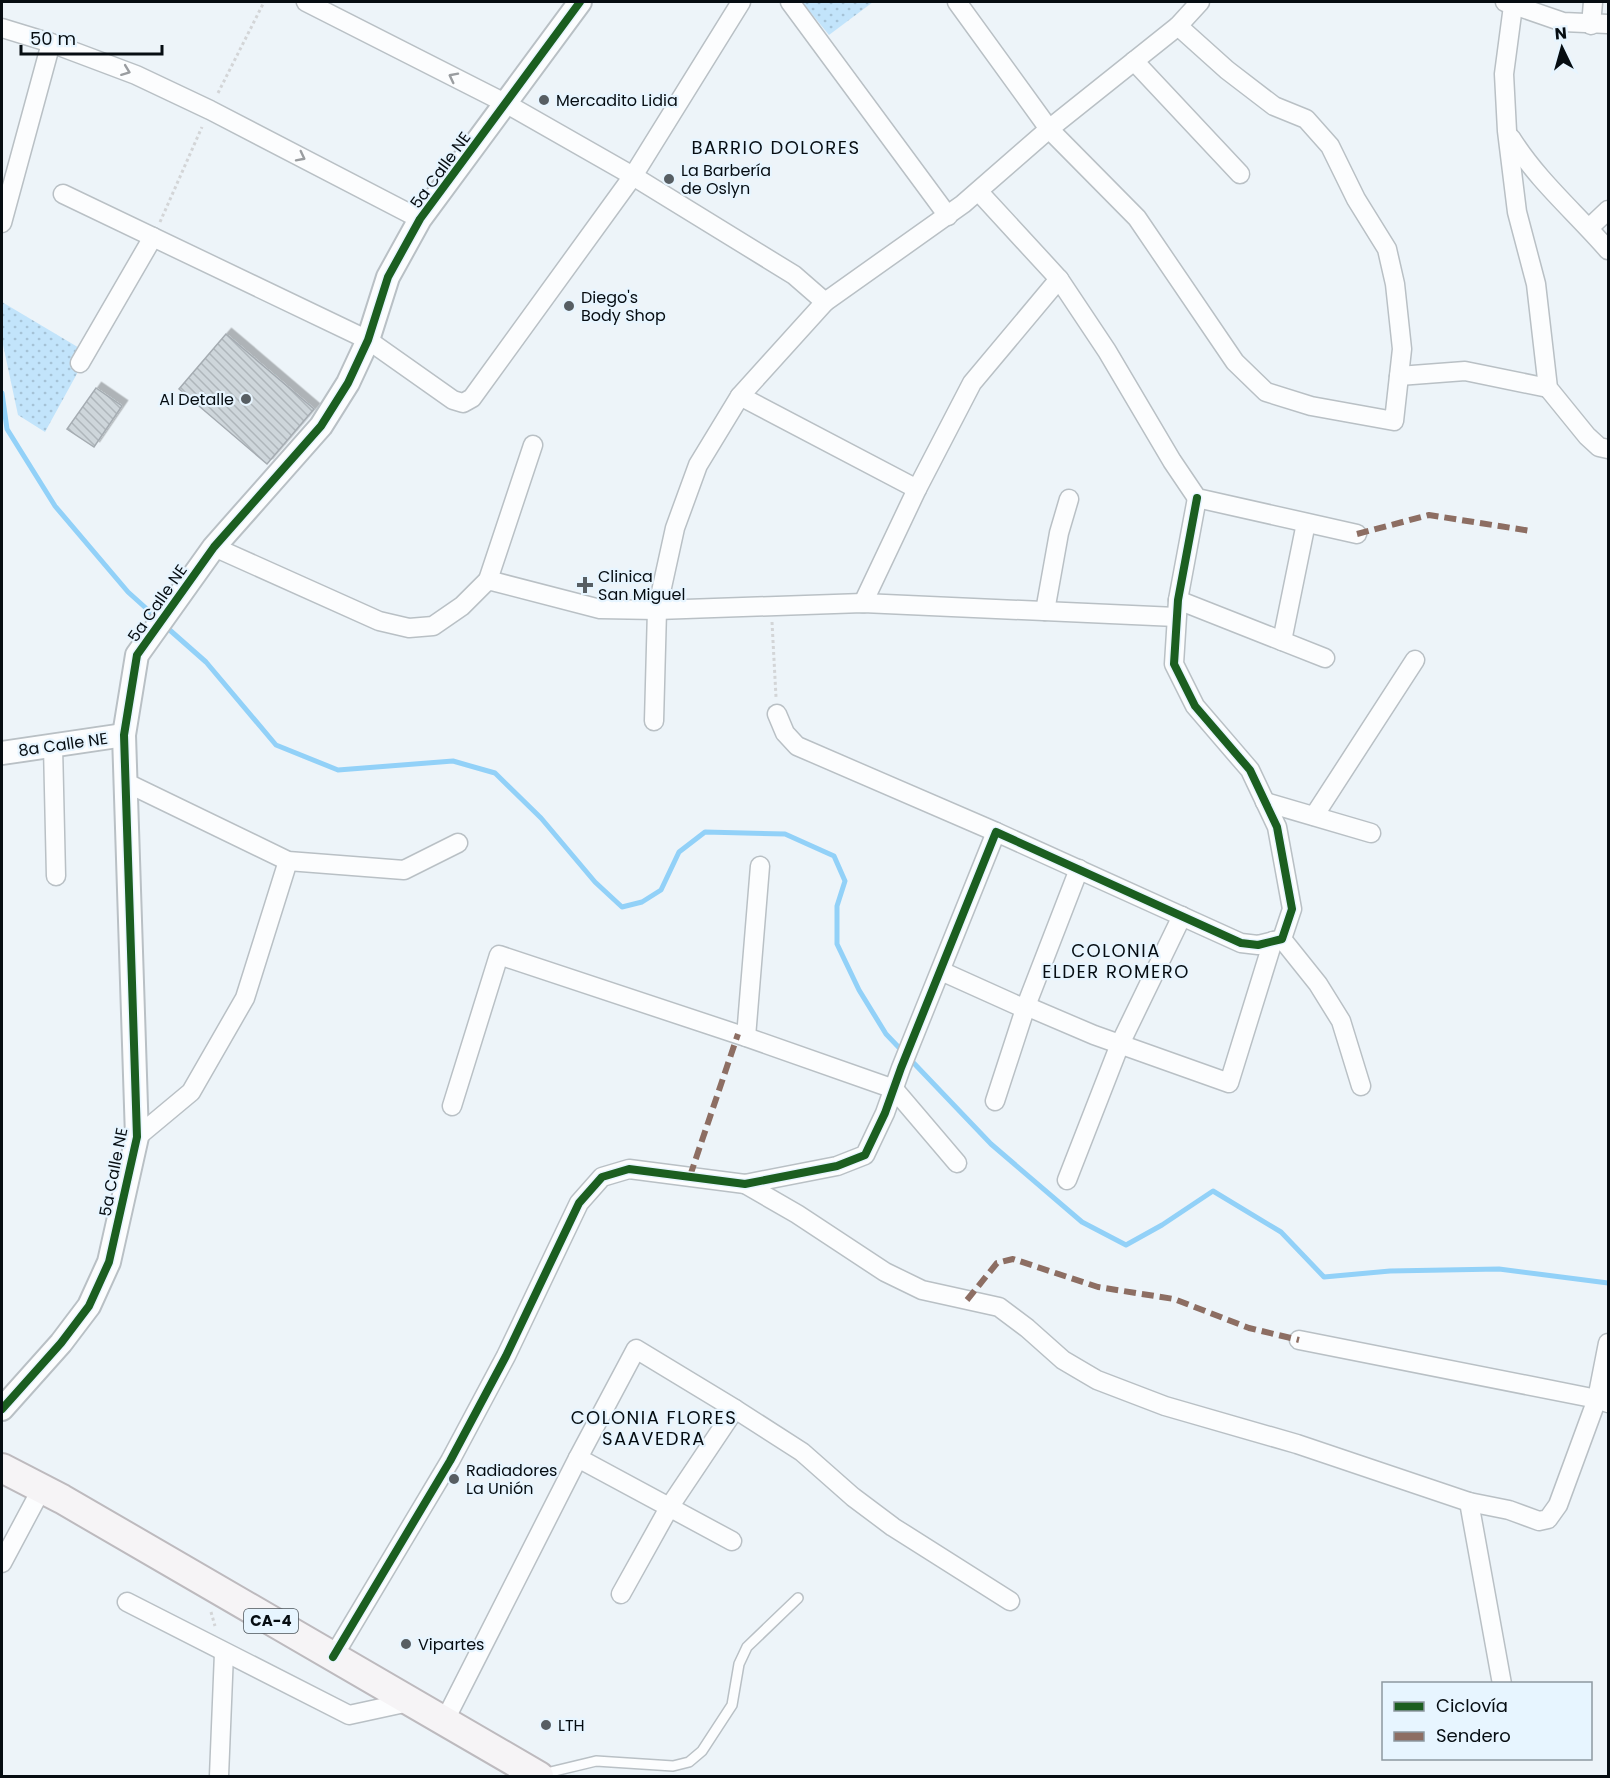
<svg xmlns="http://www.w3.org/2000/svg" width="1610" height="1778" font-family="Poppins,sans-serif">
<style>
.park{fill:url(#park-dots)}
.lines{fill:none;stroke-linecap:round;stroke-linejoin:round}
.stream{stroke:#92d1f8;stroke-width:5}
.building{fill:url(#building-back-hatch);stroke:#a5acb2;stroke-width:1.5;filter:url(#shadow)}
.service-casing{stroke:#b9c0c5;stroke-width:12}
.minor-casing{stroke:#b9c0c5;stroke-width:21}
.tertiary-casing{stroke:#b9c0c5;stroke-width:26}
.primary-casing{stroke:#bdbabe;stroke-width:32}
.path{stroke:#d3d5d7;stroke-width:3;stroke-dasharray:3 3;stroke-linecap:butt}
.service{stroke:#fcfdfe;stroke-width:9}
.minor{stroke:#fcfdfe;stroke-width:18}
.tertiary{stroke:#fcfdfe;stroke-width:22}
.primary{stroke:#f6f4f6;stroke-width:28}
.quiet{stroke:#8d6e63;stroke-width:6;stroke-dasharray:12 6;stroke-linecap:butt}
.cycleway-casing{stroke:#e7f5ff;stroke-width:11}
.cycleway{stroke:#1b5e20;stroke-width:8}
.oneway{stroke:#9a9da0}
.poi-dot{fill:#575e63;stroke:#e7f5ff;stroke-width:2}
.labels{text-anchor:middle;stroke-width:4.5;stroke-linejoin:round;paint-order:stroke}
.shield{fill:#e7f5ff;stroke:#4a5359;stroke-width:1.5}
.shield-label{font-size:15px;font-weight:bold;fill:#060d12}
.poi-label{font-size:16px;fill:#060d12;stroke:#e7f5ff;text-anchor:start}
.street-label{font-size:16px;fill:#060d12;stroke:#e7f5ff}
.neighbourhood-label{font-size:18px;letter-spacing:1.5px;fill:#060d12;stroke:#e7f5ff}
</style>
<defs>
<pattern id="park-dots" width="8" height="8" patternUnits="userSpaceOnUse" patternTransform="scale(1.5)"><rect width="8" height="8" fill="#c2e4fb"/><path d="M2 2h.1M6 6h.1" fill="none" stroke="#a5c2d6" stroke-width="1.8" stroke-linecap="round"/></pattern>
<pattern id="building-back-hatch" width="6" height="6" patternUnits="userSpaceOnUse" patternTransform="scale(1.5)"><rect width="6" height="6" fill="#ced6db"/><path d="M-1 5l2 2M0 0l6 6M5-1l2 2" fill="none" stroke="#afb6bb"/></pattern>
<filter id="shadow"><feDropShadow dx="5.5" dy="-5.5" stdDeviation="0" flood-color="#0004"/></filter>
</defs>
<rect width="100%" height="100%" fill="#edf4f9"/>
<g class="park">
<path d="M802 2H873L829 35Z"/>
<path d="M2 302 81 349 70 364 79 370 45 432 18 415 2 340Z"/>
</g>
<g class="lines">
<g class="stream">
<path d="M2 393 7 429 55 506 128 592 158 619"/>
<path d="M164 625 206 662 276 745 338 770 453 761 495 773 541 818 595 882 622 907 642 902 661 890 679 852 705 832 785 834 834 856 845 881 837 906V944L859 990 886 1034 991 1144 1082 1222 1126 1245 1162 1225 1213 1191 1281 1232 1324 1277 1390 1271 1499 1269 1608 1283"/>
</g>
</g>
<g class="building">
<path d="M226 334 314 409 267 464 179 389Z"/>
<path d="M96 388 122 406 94 447 67 429Z"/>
</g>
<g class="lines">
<g class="service-casing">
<path id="service" d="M542 1774 596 1761 673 1766 689 1762 702 1751 732 1705 739 1664 747 1647 798 1598"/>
</g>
<g class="minor-casing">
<g id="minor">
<path d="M306 2 505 103 633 176 794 275 825 302"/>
<path d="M790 2 948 216"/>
<path d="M957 2 1049 129 1137 218 1235 362 1266 392 1311 406 1394 421 1402 349 1395 284 1387 249 1356 199 1330 146 1306 119 1274 106 1227 70 1178 26"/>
<path d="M1505 2 1563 22 1608 24"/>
<path d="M1513 6 1504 74 1507 131 1517 212 1536 284 1548 388 1587 436 1599 447 1608 449"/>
<path d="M1591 25 1593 2"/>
<path d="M2 28 51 43 136 75 210 110 420 219"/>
<path d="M1134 61 1240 174"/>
<path d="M1511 138C1538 181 1575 212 1608 250"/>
<path d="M979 192 1059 279 1107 351 1172 461 1197 498 1357 534"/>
<path d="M63 194 368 340 453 400 463 403 472 398 633 176 741 2"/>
<path d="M2 223 51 43"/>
<path d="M1589 228 1608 210"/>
<path d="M80 363 153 237"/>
<path d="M1399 376 1465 371 1548 388"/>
<path d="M740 396 917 489"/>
<path d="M214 547 379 621 409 628 433 626 462 606 488 580 600 609 657 610 863 603 1176 617"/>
<path d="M488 580 533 445"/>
<path d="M1178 600 1325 658"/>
<path d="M863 603 917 489 972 383 1059 279"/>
<path d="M1045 611 1059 533 1069 499"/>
<path d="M1282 641 1306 523"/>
<path d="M777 714 785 733 797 746 996 832"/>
<path d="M654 721 657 610 675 528 698 465 740 396 825 302 963 204 1049 129 1178 26 1200 2"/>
<path d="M53 746 56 876"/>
<path d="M127 783 288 861 404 870 458 843"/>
<path d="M1265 802 1371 833"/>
<path d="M1314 816 1415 660"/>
<path d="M1282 939 1318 984 1341 1021 1361 1086"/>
<path d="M941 971 1021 1007 1026 1006 1079 869"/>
<path d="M746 1037 760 866"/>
<path d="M995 1101 1026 1006 1094 1035 1229 1083 1273 941"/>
<path d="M452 1106 499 955 746 1037 894 1089 957 1163"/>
<path d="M137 1137 191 1092 245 998 288 861"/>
<path d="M1067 1180 1120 1044 1182 916"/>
<path d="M745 1184 797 1214 885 1272 922 1290 999 1307 1027 1328 1063 1360 1097 1380 1165 1406 1297 1444 1469 1502 1509 1510 1539 1521 1548 1519 1558 1505 1597 1399 1608 1343"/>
<path d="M1299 1340 1597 1399 1608 1403"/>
<path d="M578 1458 732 1541"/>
<path d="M1469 1502 1502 1684"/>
<path d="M2 1563 42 1488"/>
<path d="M621 1594 670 1506 735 1409"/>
<path d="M127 1602 349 1715 409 1702"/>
<path d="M333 1657 450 1461 506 1356 579 1203 602 1177 629 1169 745 1184 837 1166 865 1155 885 1113 901 1068 996 832 1241 943 1258 945 1282 939 1292 909 1277 827 1250 770 1195 706 1174 664 1178 600 1197 498"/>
<path d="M444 1722 578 1458 636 1349 735 1409 802 1452 853 1497 893 1527 1010 1601"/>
<path d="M219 1776 224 1653"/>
</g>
</g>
<g class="tertiary-casing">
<g id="tertiary">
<path d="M2 753 124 735"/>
<path d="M2 1409 61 1343 89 1306 109 1262 137 1137 124 735 137 655 214 547 321 426 348 383 368 340 388 277 420 219 580 2"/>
</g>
</g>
<g class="primary-casing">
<path id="primary" d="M2 1468 62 1499 539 1776"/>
</g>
<g class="path">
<path d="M218 93 264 2"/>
<path d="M160 222 202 127"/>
<path d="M772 622 776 697"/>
<path d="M211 1612 215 1626"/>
</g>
<use href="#service" class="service"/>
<use href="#minor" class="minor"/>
<use href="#tertiary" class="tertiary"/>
<use href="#primary" class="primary"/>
<g class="quiet">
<path d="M1357 534 1429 515 1531 531"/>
<path d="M690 1176 738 1034"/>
<path d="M967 1300 997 1263 1013 1259 1098 1287 1174 1299 1249 1328 1299 1340"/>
</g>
<g class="cycleway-casing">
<g id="cycleway">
<path d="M2 1409 61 1343 89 1306 109 1262 137 1137 124 735 137 655 214 547 321 426 348 383 368 340 388 277 420 219 580 2"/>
<path d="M333 1657 450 1461 506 1356 579 1203 602 1177 629 1169 745 1184 837 1166 865 1155 885 1113 901 1068 996 832 1241 943 1258 945 1282 939 1292 909 1277 827 1250 770 1195 706 1174 664 1178 600 1197 498"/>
</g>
</g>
<use href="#cycleway" class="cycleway"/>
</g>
<defs><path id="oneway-chevron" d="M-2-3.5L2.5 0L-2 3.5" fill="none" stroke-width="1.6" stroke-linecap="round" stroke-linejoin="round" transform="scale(1.5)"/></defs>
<g class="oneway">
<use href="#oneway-chevron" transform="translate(126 71) rotate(21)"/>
<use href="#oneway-chevron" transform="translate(453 77) rotate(-153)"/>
<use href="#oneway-chevron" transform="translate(301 157) rotate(27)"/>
</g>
<g class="poi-dot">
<circle cx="544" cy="100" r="6"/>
<circle cx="669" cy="179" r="6"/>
<circle cx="569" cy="306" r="6"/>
<circle cx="246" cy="399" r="6"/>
<path d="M582 576h6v6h6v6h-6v6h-6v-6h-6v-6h6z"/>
<circle cx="454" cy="1479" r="6"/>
<circle cx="406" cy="1644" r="6"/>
<circle cx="546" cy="1725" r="6"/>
</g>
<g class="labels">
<rect class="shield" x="244" y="1609" width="54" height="24" rx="4.5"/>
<g class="shield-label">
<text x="271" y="1626">CA-4</text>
</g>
<g class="poi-label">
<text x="556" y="106">Mercadito Lidia</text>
<text x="681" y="176">La Barbería<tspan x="681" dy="18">de Oslyn</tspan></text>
<text x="581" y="303">Diego's<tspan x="581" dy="18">Body Shop</tspan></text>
<text x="234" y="405" text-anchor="end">Al Detalle</text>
<text x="598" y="582">Clinica<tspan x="598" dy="18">San Miguel</tspan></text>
<text x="466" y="1476">Radiadores<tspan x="466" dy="18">La Unión</tspan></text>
<text x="418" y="1650">Vipartes</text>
<text x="558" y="1731">LTH</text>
</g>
<g class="street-label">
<text transform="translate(440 170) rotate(-54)" y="6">5a Calle NE</text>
<text transform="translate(157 603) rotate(-55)" y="6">5a Calle NE</text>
<text transform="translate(63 744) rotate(-8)" y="6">8a Calle NE</text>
<text transform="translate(113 1172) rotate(-79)" y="6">5a Calle NE</text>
</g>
<g class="neighbourhood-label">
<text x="776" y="154">BARRIO DOLORES</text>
<text x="1116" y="957">COLONIA<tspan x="1116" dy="21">ELDER ROMERO</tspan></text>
<text x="654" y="1424">COLONIA FLORES<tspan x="654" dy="21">SAAVEDRA</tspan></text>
</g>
</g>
<rect width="1610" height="1778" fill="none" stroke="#060d12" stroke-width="6"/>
<rect x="1382" y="1682" width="210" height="78" fill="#e7f5ff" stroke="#8d98a0" stroke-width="1.5"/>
<rect x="1394" y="1702" width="30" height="9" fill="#1b5e20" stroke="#8d98a0" stroke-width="1.5"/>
<text x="1436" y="1712" font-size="18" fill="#060d12">Ciclovía</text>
<rect x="1394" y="1732" width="30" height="9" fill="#8d6e63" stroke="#8d98a0" stroke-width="1.5"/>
<text x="1436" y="1742" font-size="18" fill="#060d12">Sendero</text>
<g transform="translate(1562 48) rotate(355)" stroke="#e7f5ff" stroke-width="4.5" paint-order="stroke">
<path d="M0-4.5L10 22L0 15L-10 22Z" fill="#060d12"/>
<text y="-9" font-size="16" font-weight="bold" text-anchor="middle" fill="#060d12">N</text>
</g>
<path d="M21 45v9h141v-9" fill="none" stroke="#060d12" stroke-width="3"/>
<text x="30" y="45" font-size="18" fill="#060d12" stroke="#e7f5ff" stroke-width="4.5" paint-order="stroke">50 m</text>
</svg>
